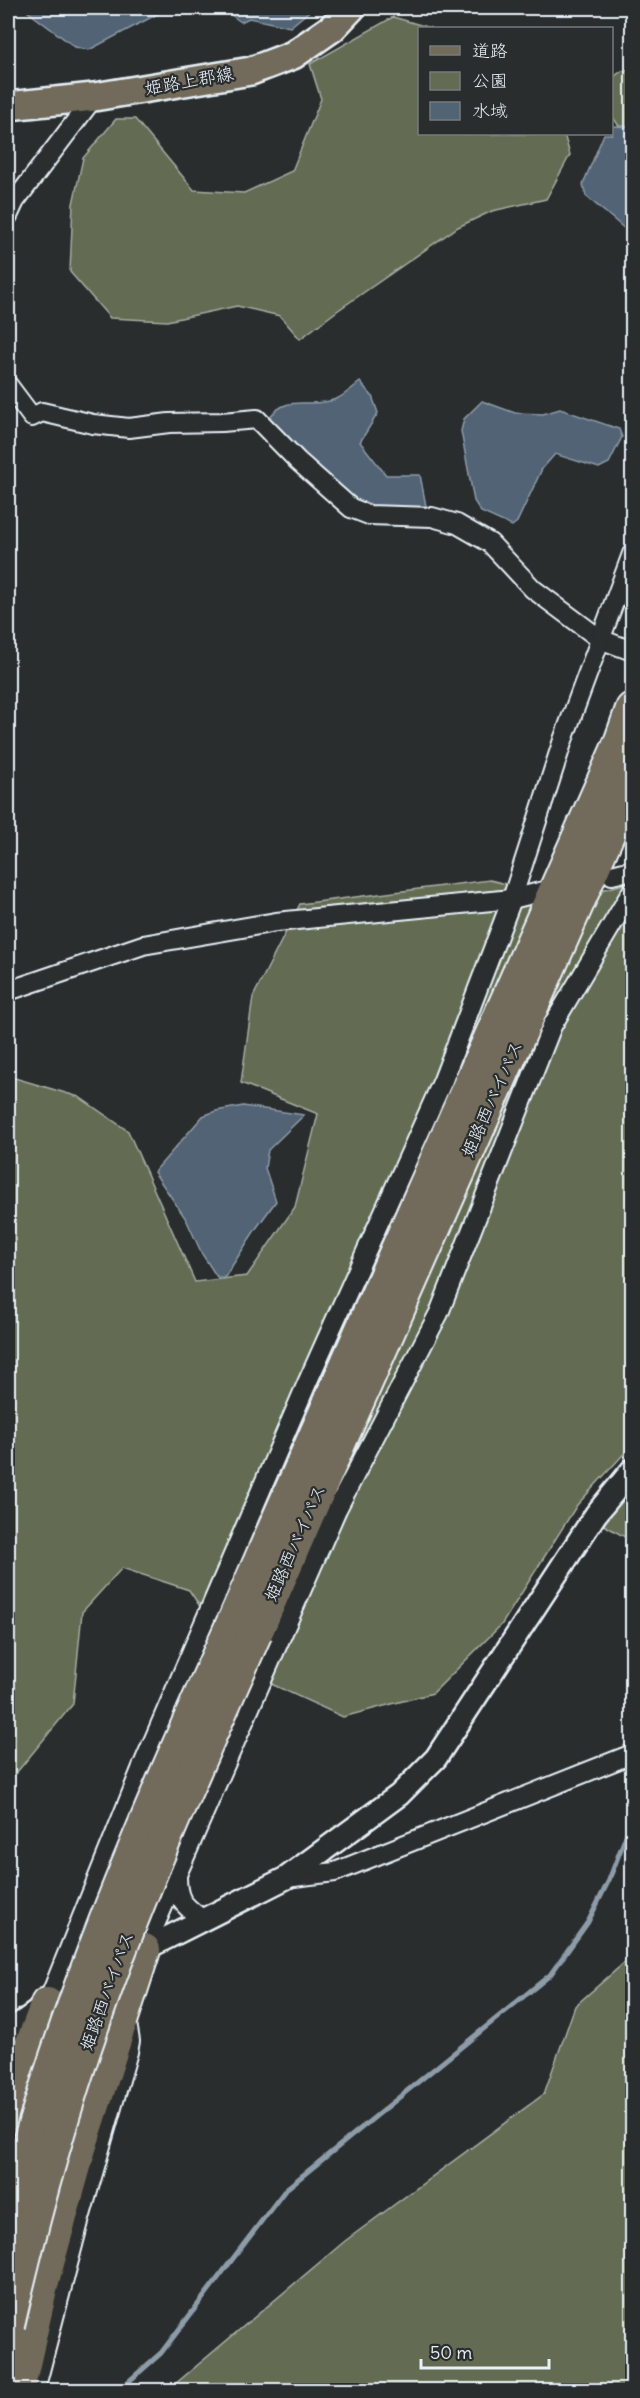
<svg xmlns="http://www.w3.org/2000/svg" width="640" height="2398" font-family="Delius,'Klee One',sans-serif">
<style>
.green{fill:#636c52;stroke:#a6aea5;stroke-width:1.5}
.water{fill:#516474;stroke:#8d9ca9;stroke-width:1.5}
.lines{fill:none;stroke-linecap:round;stroke-linejoin:round}
.stream{stroke:#8d9ca9;stroke-width:5}
.minor-casing{stroke:#e8f1f8;stroke-width:22}
.tertiary-casing{stroke:#e8f1f8;stroke-width:26}
.primary-casing{stroke:#e8f1f8;stroke-width:32}
.motorway-casing{stroke:#e8f1f8;stroke-width:36}
.minor{stroke:#2a2d2e;stroke-width:18}
.tertiary{stroke:#2a2d2e;stroke-width:21}
.primary{stroke:#726b5a;stroke-width:27}
.motorway{stroke:#726b5a;stroke-width:32}
.motorway-bridge-casing{stroke:#e8f1f8;stroke-width:36;stroke-linecap:butt}
.motorway-bridge{stroke:#726b5a;stroke-width:32}
.labels{text-anchor:middle;stroke-width:4.5;stroke-linejoin:round;paint-order:stroke}
.street-label{font-size:18px;fill:#e8f1f8;stroke:#2a2d2e}
</style>
<rect width="100%" height="100%" fill="#2a2d2e"/>
<filter id="ink" filterUnits="userSpaceOnUse"><feTurbulence type="fractalNoise" baseFrequency=".0167" numOctaves="2"/><feDisplacementMap in="SourceGraphic" scale="12" xChannelSelector="R" yChannelSelector="G"/><feConvolveMatrix kernelMatrix="1 2 1 2 8 2 1 2 1" color-interpolation-filters="sRGB"/></filter>
<g filter="url(#ink)">
<g class="green">
<path d="M393 17 431 28H420V134H564L570 155 546 199 492 211 458 227 337 311 300 339 280 316 237 306 167 321 110 318 70 272 73 204 83 158 116 119H135L194 190 244 193 292 171 321 99 310 64Z"/>
<path d="M632 69V127L619 126 612 116V78L622 71Z"/>
<path d="M490 880 567 899 632 882V1445L577 1505 502 1624 433 1693 343 1717 243 1671 189 1590 122 1568 82 1612 73 1704 8 1783V1076L79 1097 128 1131 195 1282 247 1276 295 1207 318 1114 241 1083 253 997 300 904Z"/>
<path d="M632 1488V1541L602 1524Z"/>
<path d="M632 1956V2390H168L345 2241 544 2094 575 2006Z"/>
</g>
<g class="water">
<path d="M23 8H169L89 50 75 47Z"/>
<path d="M228 8H313L290 27 249 18 241 22 227 12Z"/>
<path d="M612 126 632 127V235L586 196 583 184 604 134H612Z"/>
<path d="M360 382 372 396 378 413 360 442 386 475H420L426 506 413 510 355 505 318 473 269 418C289 392 308 410 336 399 344 396 352 388 360 382Z"/>
<path d="M482 401 515 413 543 414 560 409 619 429 622 437 609 463 599 468 555 454 542 469 517 522 512 526 481 512 474 501 461 431 464 419Z"/>
<path d="M243 1106 304 1115 268 1150 265 1168 276 1201 255 1230 225 1277H217L202 1254 186 1219 154 1172 203 1116 216 1111Z"/>
</g>
<g class="lines">
<path class="stream" d="M119 2390 161 2353 286 2189 550 1975 588 1922 609 1880 632 1820"/>
<g class="minor-casing">
<g id="minor">
<path d="M8 216 15 201 94 97"/>
<path d="M8 385 32 417 42 412 93 424 129 428 169 423 222 422 257 419 298 461 351 508 369 515 432 517 457 524 490 543 533 589 600 639 632 651"/>
<path d="M612 875 632 870"/>
<path d="M8 987 11 990 143 945 276 922 512 899 544 891"/>
<path d="M177 1876C177 1902 184 1905 203 1920"/>
<path d="M286 1878 335 1872 632 1754"/>
<path d="M144 1950 337 1509 439 1313 552 1026 632 891"/>
<path d="M47 2004 142 1767 307 1383 443 1080 512 899 563 740 632 554"/>
<path d="M35 2390 79 2222 128 2052 130 2041 127 2023"/>
</g>
</g>
<g class="tertiary-casing">
<g id="tertiary">
<path d="M133 1955 286 1878 399 1795 436 1758 596 1514 632 1470"/>
<path d="M8 2032 46 2005"/>
</g>
</g>
<g class="primary-casing">
<path id="primary" d="M8 106 94 97 251 71 293 55 332 28 351 8"/>
</g>
<g class="motorway-casing">
<g id="motorway">
<path d="M233 1622 620 743 632 709"/>
<path d="M256 1632 632 780"/>
<path d="M8 2121 23 2066 47 2004"/>
<path d="M18 2390 43 2281 80 2148 144 1950"/>
</g>
</g>
<use href="#minor" class="minor"/>
<use href="#tertiary" class="tertiary"/>
<use href="#primary" class="primary"/>
<use href="#motorway" class="motorway"/>
<g class="motorway-bridge-casing">
<g id="motorway-bridge">
<path d="M8 2221C59 2013 146 1817 233 1622"/>
<path d="M8 2325C33 2216 63 2107 101 2002 146 1876 202 1754 256 1632"/>
</g>
</g>
<use href="#motorway-bridge" class="motorway-bridge"/>
</g>
</g>
<g class="labels">
<g class="street-label">
<text transform="translate(189 81) rotate(-10)" y="6">姫路上郡線</text>
<text transform="translate(492 1099) rotate(-66)" y="6">姫路西バイパス</text>
<text transform="translate(295 1543) rotate(-66)" y="6">姫路西バイパス</text>
<text transform="translate(107 1991) rotate(-70)" y="6">姫路西バイパス</text>
</g>
</g>
<rect width="640" height="2398" fill="none" stroke="#2a2d2e" stroke-width="30"/>
<rect x="15" y="15" width="610" height="2368" fill="none" stroke="#e8f1f8" stroke-width="2" filter="url(#ink)"/>
<rect x="418" y="27" width="195" height="108" fill="#2a2d2e" stroke="#767b7f" stroke-width="1.5"/>
<rect x="430" y="46" width="30" height="9" fill="#726b5a" stroke="#767b7f" stroke-width="1.5"/>
<text x="472" y="57" font-size="18" fill="#e8f1f8">道路</text>
<rect x="430" y="72" width="30" height="18" fill="#636c52" stroke="#767b7f" stroke-width="1.5"/>
<text x="472" y="87" font-size="18" fill="#e8f1f8">公園</text>
<rect x="430" y="102" width="30" height="18" fill="#516474" stroke="#767b7f" stroke-width="1.5"/>
<text x="472" y="117" font-size="18" fill="#e8f1f8">水域</text>
<path d="M421 2359v9h128v-9" fill="none" stroke="#e8f1f8" stroke-width="3"/>
<text x="430" y="2359" font-size="18" fill="#e8f1f8" stroke="#2a2d2e" stroke-width="4.5" paint-order="stroke">50 m</text>
</svg>
